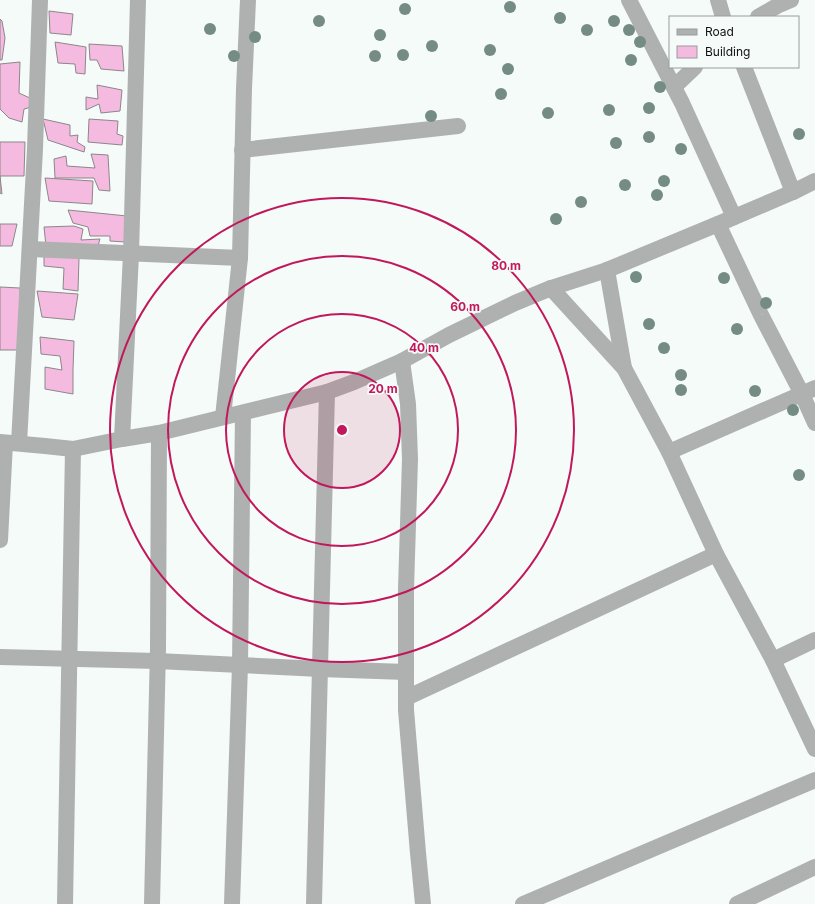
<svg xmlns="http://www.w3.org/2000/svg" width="815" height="904" font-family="Inter,sans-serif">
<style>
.building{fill:#f5badf;stroke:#8c878a}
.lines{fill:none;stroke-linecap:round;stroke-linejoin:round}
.minor{stroke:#aeb1b0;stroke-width:16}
.tree{fill:#758c84}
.ring{fill:none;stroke:#c2185b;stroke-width:2}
.centre{fill:#c2185b;stroke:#f4fbf8;stroke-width:2}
.ring-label{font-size:12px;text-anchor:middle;font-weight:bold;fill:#c2185b;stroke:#f4fbf8;stroke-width:3.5;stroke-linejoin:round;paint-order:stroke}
</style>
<rect width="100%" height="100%" fill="#f4fbf8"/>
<g class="building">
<path d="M49 11 73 14 71 35 50 33Z"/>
<path d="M0 19 2 21 5 38 2 60H0Z"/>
<path d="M55 42 86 47 85 74 76 73 75 64 58 63Z"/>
<path d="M89 44 122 46 124 71 101 69 97 60H90Z"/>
<path d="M20 62 19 93 32 99V107L24 109 22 122 9 118 0 109V64Z"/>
<path d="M97 85 122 90 120 111 101 113 99 104 86 110V97L98 99Z"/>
<path d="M43 119 70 125V136L78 135 77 142 85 147 84 152 48 140Z"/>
<path d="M89 119 118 121 117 134 123 136 122 145 88 142Z"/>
<path d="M0 142H25L24 176H0Z"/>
<path d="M91 154 108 155 110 191 99 190 94 178H55L54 159 66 156 67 166 95 168Z"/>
<path d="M0 176 2 194 0 193Z"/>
<path d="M45 178 93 181 92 204 49 201Z"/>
<path d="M68 210 127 216 125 242 110 241V236H90L88 227 73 223Z"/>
<path d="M0 224H17L12 246H0Z"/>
<path d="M74 226 83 229 81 240 100 239 97 249 46 246 44 227Z"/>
<path d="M44 254 79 258 78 291 63 289 64 268 44 266Z"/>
<path d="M0 287 20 288V350H0Z"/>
<path d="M37 291 78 294 74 320 42 317Z"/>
<path d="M40 337 74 341 73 370V394L45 389V367L62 370 60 356 41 354Z"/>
</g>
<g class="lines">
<g class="minor">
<path d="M629 0 682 103 734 217"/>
<path d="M718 0 723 17"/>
<path d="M758 17 777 6 791 0"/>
<path d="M744 67 793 192"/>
<path d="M674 87 695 67"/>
<path d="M242 150 458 126"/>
<path d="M718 224 761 315 802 394 815 423"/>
<path d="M30 249 240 258"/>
<path d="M607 270 624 368"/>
<path d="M551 288 624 368 669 452 716 554 773 660 815 749"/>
<path d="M402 361 408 404 410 459 406 589V710L418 853 423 904"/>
<path d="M223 417 240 258 244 89 248 0"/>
<path d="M122 439 131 254 138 0"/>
<path d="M0 442 45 446 73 449 122 439 159 433 327 392 354 382 402 361 449 335 515 303 551 288 607 270 718 224 793 192 815 181"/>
<path d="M19 443 35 149 40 0"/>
<path d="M669 452 815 388"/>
<path d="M0 540 5 443"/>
<path d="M0 657 157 661 320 669 406 672"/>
<path d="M773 660 815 640"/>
<path d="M406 698 716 554"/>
<path d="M65 904 73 449"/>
<path d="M152 904 158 649 159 433"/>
<path d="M232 904 240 665 243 413"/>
<path d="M314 904 327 392"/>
<path d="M523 904 815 780"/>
<path d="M737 904 815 867"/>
</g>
</g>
<g class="tree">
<circle cx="510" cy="7" r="6"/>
<circle cx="405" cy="9" r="6"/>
<circle cx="560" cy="18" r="6"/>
<circle cx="319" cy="21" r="6"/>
<circle cx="614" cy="21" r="6"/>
<circle cx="210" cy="29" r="6"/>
<circle cx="587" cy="30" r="6"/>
<circle cx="629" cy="30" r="6"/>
<circle cx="380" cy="35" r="6"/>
<circle cx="255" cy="37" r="6"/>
<circle cx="640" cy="42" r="6"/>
<circle cx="432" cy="46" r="6"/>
<circle cx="490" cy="50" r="6"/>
<circle cx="403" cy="55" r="6"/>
<circle cx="234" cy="56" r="6"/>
<circle cx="375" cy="56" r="6"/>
<circle cx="631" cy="60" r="6"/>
<circle cx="508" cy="69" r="6"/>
<circle cx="660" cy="87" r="6"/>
<circle cx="501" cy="94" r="6"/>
<circle cx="649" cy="108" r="6"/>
<circle cx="609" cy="110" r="6"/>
<circle cx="548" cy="113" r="6"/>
<circle cx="431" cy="116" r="6"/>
<circle cx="799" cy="134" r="6"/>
<circle cx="649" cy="137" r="6"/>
<circle cx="616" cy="143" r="6"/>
<circle cx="681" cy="149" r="6"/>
<circle cx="664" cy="181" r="6"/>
<circle cx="625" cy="185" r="6"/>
<circle cx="657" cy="195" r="6"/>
<circle cx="581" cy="202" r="6"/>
<circle cx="556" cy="219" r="6"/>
<circle cx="636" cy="277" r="6"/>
<circle cx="724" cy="278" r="6"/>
<circle cx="766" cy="303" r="6"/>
<circle cx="649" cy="324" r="6"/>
<circle cx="737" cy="329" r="6"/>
<circle cx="664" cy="348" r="6"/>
<circle cx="681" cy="375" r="6"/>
<circle cx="681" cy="390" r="6"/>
<circle cx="755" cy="391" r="6"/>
<circle cx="793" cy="410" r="6"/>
<circle cx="799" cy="475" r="6"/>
</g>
<circle cx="342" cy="430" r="58" fill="#c2185b" fill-opacity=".12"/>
<g class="ring">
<circle cx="342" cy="430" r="58"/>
<circle cx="342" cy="430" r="116"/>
<circle cx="342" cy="430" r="174"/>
<circle cx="342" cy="430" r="232"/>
</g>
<circle cx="342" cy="430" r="6" class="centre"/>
<g class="ring-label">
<text x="506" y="270">80 m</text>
<text x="465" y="311">60 m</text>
<text x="424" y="352">40 m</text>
<text x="383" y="393">20 m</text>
</g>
<rect x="669" y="16" width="130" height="52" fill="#f4fbf8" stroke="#999e9c"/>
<rect x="677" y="29" width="20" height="6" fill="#aeb1b0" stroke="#999e9c"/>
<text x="705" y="36" font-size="12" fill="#101211">Road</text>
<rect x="677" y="46" width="20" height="12" fill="#f5badf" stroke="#999e9c"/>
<text x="705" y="56" font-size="12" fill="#101211">Building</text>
</svg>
